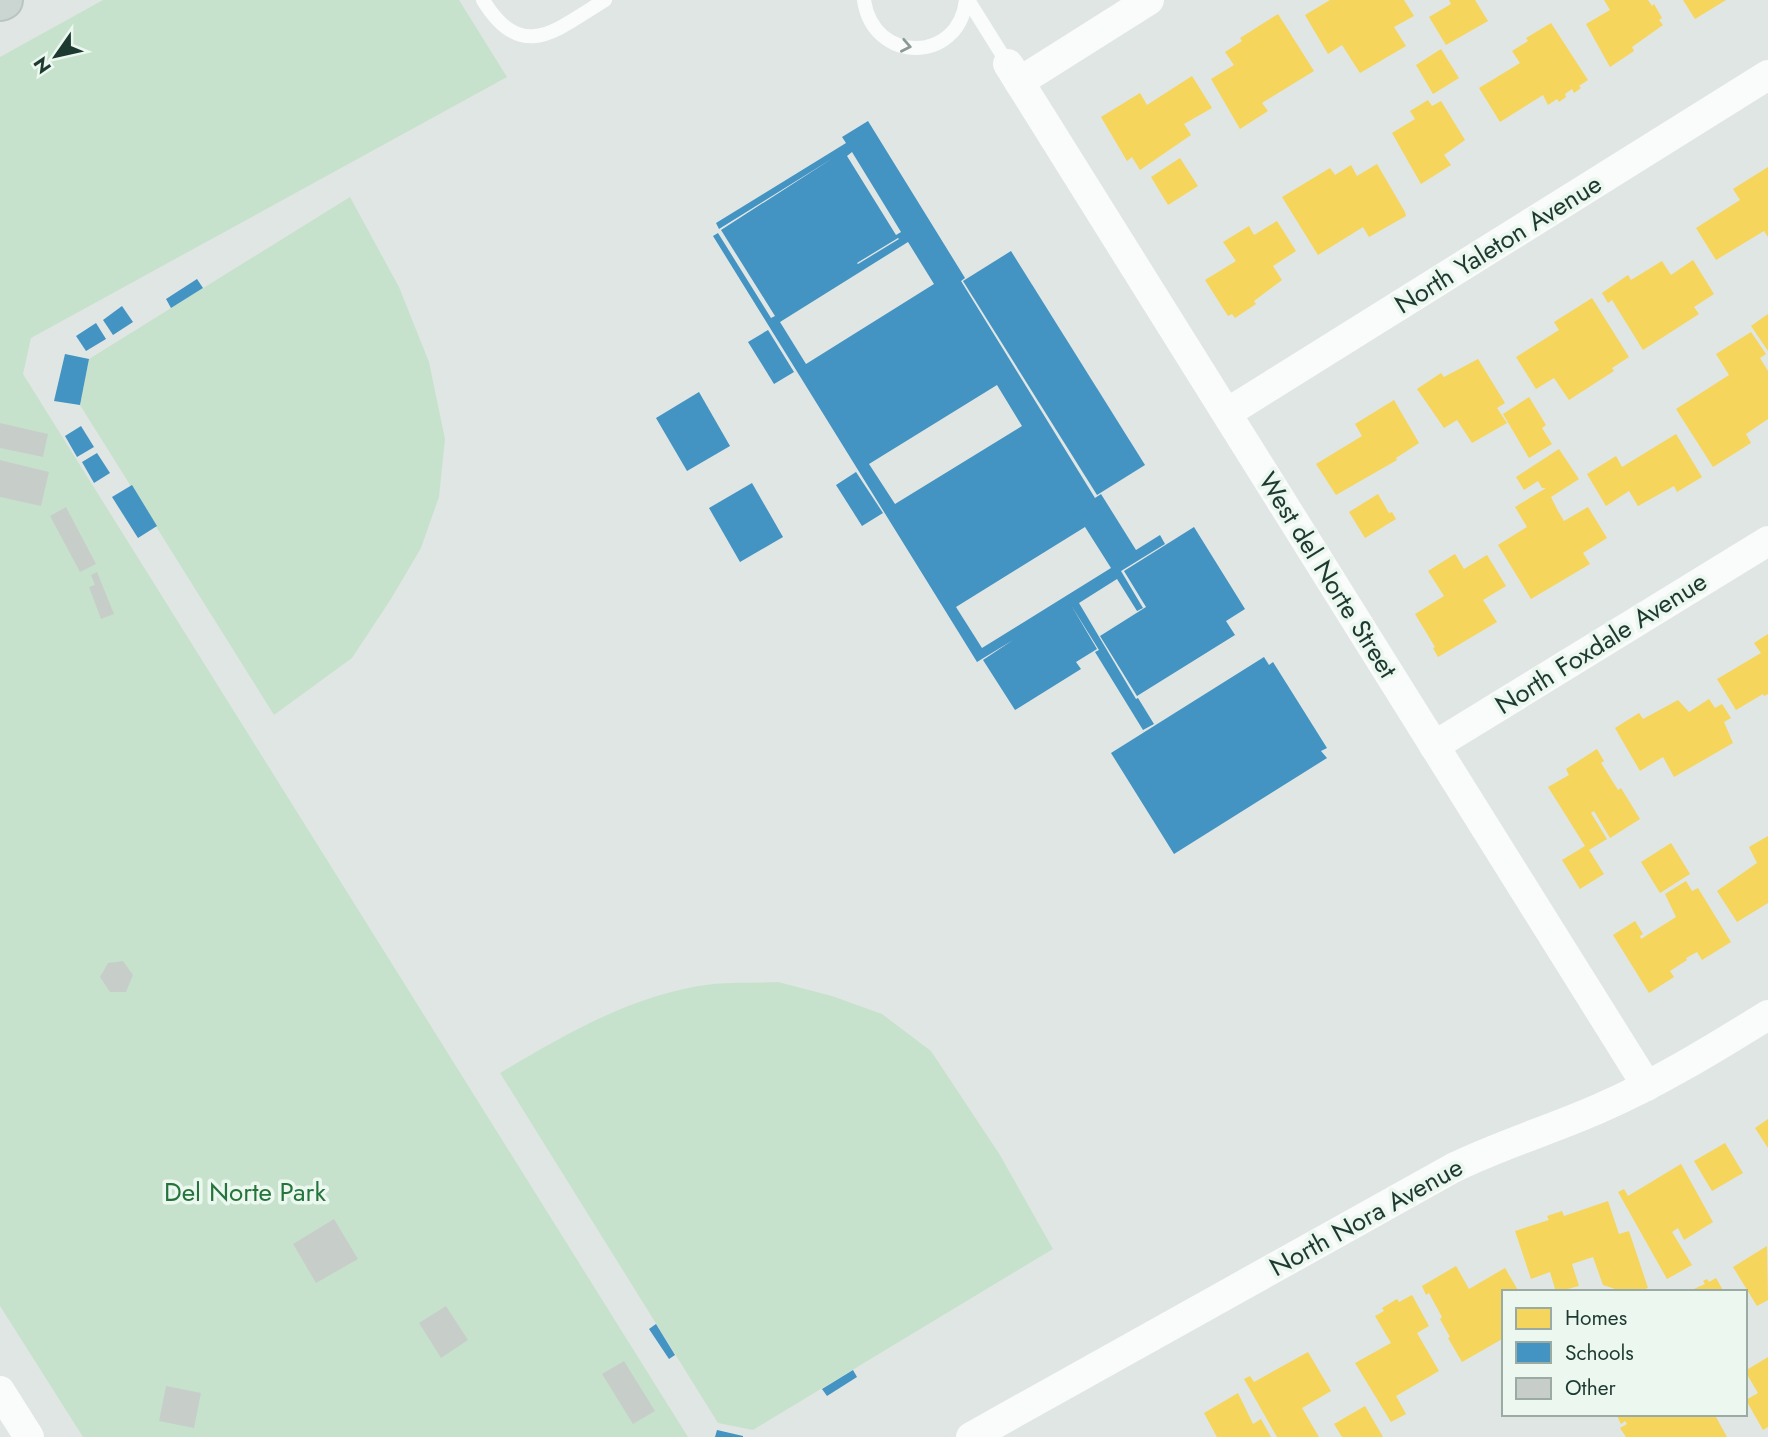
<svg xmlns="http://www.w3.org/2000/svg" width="1768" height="1437" font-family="Jost,sans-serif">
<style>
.green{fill:#c7e2cc}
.homes{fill:#f6d55c}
.schools{fill:#4393c3;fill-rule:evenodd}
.building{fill:#c7ceca}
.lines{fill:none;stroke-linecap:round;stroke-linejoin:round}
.primary-casing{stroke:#bac4c0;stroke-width:42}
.service{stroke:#fafbfb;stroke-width:14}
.minor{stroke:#fafbfb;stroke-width:30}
.primary{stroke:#cbd5d1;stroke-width:38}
.oneway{stroke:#8c9a96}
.labels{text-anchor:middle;stroke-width:7;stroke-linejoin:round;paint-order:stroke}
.street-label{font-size:26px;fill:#1d3a30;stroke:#ecf7f0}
.park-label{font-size:26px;fill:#24743c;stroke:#ecf7f0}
</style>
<rect width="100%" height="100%" fill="#e0e6e3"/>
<g class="green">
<path d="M103 0H459L507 77 31 338 23 374 688 1437H83L0 1306V57Z"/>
<path d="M350 197 399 287 429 362 445 439 439 497 421 548 391 599 352 658 274 715 80 405 89 359Z"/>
<path d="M778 982 832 996 882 1014 931 1051 1000 1155 1053 1249 753 1430 718 1423 500 1073C566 1034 635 993 713 984 734 982 756 983 778 982Z"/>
</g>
<g class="homes">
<path d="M1330 0H1404L1414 16 1394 27 1406 46 1360 73 1342 45 1328 54 1305 15Z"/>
<path d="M1449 0H1475L1488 21 1446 45 1429 17 1451 4Z"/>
<path d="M1604 0H1648L1652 6 1654 4 1662 18 1659 20 1663 25 1632 47 1634 51 1610 67 1586 24 1610 10Z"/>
<path d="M1683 0H1726L1695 19Z"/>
<path d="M1278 14 1314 71 1262 103 1268 111 1240 129 1211 79 1234 65 1225 52 1242 41 1240 38Z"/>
<path d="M1551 23 1588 80 1579 86 1581 88 1574 93 1572 89 1565 94 1566 97 1559 102 1557 99 1548 105 1543 95 1500 122 1479 88 1520 63 1512 51 1528 41 1526 38Z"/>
<path d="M1441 49 1459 78 1433 94 1416 65Z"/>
<path d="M1192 76 1212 108 1184 124 1191 135 1140 170 1132 157 1127 161 1101 117 1140 93 1147 105Z"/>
<path d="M1428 100 1432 106 1441 101 1465 140 1444 155 1451 165 1421 184 1392 133 1415 119 1410 111Z"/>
<path d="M1180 158 1198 186 1168 205 1151 177Z"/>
<path d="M1377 164 1405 212 1406 216 1369 237 1363 227 1318 255 1282 197 1330 168 1335 175 1351 165 1357 176Z"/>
<path d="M1768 167V237L1764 231 1716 260 1696 228 1740 200 1733 189Z"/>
<path d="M1277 221 1296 251 1273 266 1282 280 1254 301 1256 304 1235 318 1232 314 1228 316 1205 280 1236 261 1223 242 1249 226 1254 235Z"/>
<path d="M1693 260 1714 294 1694 307 1699 314 1643 350 1612 300 1608 303 1602 293 1628 275 1631 280 1662 261 1671 275Z"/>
<path d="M1592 298 1629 357 1612 368 1614 371 1569 400 1554 378 1536 389 1516 357 1559 330 1554 322Z"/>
<path d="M1768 314V351L1751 326Z"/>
<path d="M1751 332 1766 354 1760 358 1768 371V419L1746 434 1751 443 1713 467 1676 409 1729 375 1716 354Z"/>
<path d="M1478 359 1505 403 1497 408 1507 423 1472 443 1457 420 1444 428 1417 389 1441 373 1444 377Z"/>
<path d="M1529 397 1546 425 1542 428 1552 444 1529 458 1503 414Z"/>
<path d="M1394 400 1419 443 1396 458 1397 460 1336 495 1316 464 1362 436 1355 424Z"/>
<path d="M1676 434 1702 477 1677 492 1674 486 1638 506 1629 491 1606 506 1587 474 1616 456 1622 467Z"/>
<path d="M1559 449 1579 479 1551 497 1558 511 1564 521 1588 507 1607 538 1583 553 1590 564 1531 599 1498 545 1527 527 1515 507 1546 488H1542L1538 481 1524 490 1516 477Z"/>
<path d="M1378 494 1389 513 1392 512 1396 519 1365 538 1349 512Z"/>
<path d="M1455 554 1464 569 1487 555 1506 586 1483 600 1497 622 1438 657 1433 648 1435 647 1415 614 1444 596 1428 571Z"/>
<path d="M1768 634V694L1764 696 1763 694 1736 710 1717 679 1761 653 1754 643Z"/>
<path d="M1709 699 1715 708 1722 704 1731 718 1724 722 1733 743 1674 777 1663 757 1640 771 1615 728 1639 713 1643 719 1678 700 1689 712Z"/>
<path d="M1597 749 1604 761 1601 763 1618 790 1621 788 1640 819 1610 838 1594 811 1591 813 1607 839 1589 850 1604 874 1580 889 1562 860 1585 846 1548 787 1569 775 1566 769Z"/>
<path d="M1768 836V903L1737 922 1717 891 1757 863 1749 847Z"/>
<path d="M1671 843 1690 874 1660 893 1641 862Z"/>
<path d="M1686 881 1692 891 1698 888 1731 942 1702 960 1697 952 1686 958 1687 960 1670 971 1674 977 1649 993 1613 935 1635 921 1643 934 1640 936 1641 939 1676 917 1665 894Z"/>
<path d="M1768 1119V1148L1755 1128Z"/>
<path d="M1725 1143 1743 1173 1712 1191 1694 1161Z"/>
<path d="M1681 1164 1713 1222 1684 1240 1678 1228 1672 1232 1692 1265 1667 1279 1618 1192 1624 1189 1628 1196Z"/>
<path d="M1608 1201 1619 1234 1629 1231 1648 1288 1636 1292H1616L1615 1289 1603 1285 1593 1257 1572 1264 1579 1286 1556 1292 1550 1272 1531 1279 1515 1231 1549 1220 1547 1216 1562 1211 1564 1216Z"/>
<path d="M1767 1246 1768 1300 1757 1306 1733 1267Z"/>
<path d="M1456 1266 1469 1289 1505 1268 1519 1292H1504V1338L1462 1362 1448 1338 1450 1337 1440 1319 1442 1317 1429 1293 1426 1295 1422 1286Z"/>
<path d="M1716 1278 1724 1292H1687L1705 1284 1703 1281 1707 1279 1709 1282Z"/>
<path d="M1412 1295 1429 1326 1417 1333 1439 1371 1396 1396 1406 1414 1391 1422 1355 1363 1391 1343 1375 1316 1384 1311 1382 1308 1397 1299 1399 1302Z"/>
<path d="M1308 1352 1331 1391 1302 1408 1319 1437H1277L1244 1379 1250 1376 1254 1382Z"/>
<path d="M1768 1357V1427L1763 1430 1746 1400 1758 1393 1745 1371Z"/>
<path d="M1238 1393 1253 1424 1261 1419 1271 1437H1217L1204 1413Z"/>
<path d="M1365 1406 1383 1437H1342L1334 1424Z"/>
<path d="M1616 1414H1721L1716 1417 1727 1437H1626L1620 1428 1627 1424 1625 1421 1621 1424Z"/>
</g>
<g class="schools">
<path d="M868 121 965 278 961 281 1095 498 1101 494 1136 550 1160 535 1165 544 1121 571 1143 608 1137 611 1117 579 1079 603 1136 699 1138 698 1154 724 1143 730 1095 652 1099 650 1071 605 1097 649 1076 662 1081 669 1015 710 983 660 1013 640 977 662 713 236 718 233 771 318 775 316 721 230 833 158 719 229 716 223 846 143 842 137ZM852 152 901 232 896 235 847 156ZM898 238 899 239 858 264 857 263ZM908 242 934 284 806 364 780 322ZM997 385 1022 426 895 504 869 464ZM1085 527 1111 568 982 648 956 607Z"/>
<path d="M1011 251 1145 465 1097 495 963 281Z"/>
<path d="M197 279 203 288 171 308 166 299Z"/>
<path d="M122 306 133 322 113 335 103 320Z"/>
<path d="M96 323 106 339 86 351 76 336Z"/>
<path d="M768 330 794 372 774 384 748 342Z"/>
<path d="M65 354 89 359 80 405 54 401Z"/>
<path d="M699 392 730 446 687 471 656 418Z"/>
<path d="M81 426 94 447 77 457 65 436Z"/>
<path d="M97 453 110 473 94 483 82 462Z"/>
<path d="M856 472 883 513 862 526 836 485Z"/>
<path d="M752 483 783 537 740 562 709 508Z"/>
<path d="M132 485 157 526 138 538 112 497Z"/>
<path d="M1194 527 1245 609 1226 621 1235 635 1137 696 1100 636 1146 607 1124 571Z"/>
<path d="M1264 657 1269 665 1273 662 1327 748 1321 751 1327 758 1174 854 1111 753Z"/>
<path d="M656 1324 675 1355 669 1359 649 1329Z"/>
<path d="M853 1370 857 1377 827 1396 822 1389Z"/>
<path d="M717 1430 743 1436V1437H715Z"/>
</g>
<g class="building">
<path d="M0 423 48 434 43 457 0 448Z"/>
<path d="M0 460 49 472 41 506 0 497Z"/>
<path d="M66 507 96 564 80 572 50 516Z"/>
<path d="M97 572 114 614 101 619 89 587 95 585 91 575Z"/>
<path d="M123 961 133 975 126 992H110L100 977 108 963Z"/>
<path d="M334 1219 358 1259 316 1283 293 1244Z"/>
<path d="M446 1306 468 1340 441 1358 419 1323Z"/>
<path d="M624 1361 655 1411 633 1424 602 1374Z"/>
<path d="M166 1386 201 1393 194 1428 159 1421Z"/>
</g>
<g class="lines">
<g class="primary-casing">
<path id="primary" d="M0 1 3 0"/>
</g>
<g class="service">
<path d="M483 0C522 64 556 30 605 0"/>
<path d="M864 0C873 64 959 64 966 0"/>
<path d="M968 0 1008 64"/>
</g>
<g class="minor">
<path d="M1008 64 1647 1086"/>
<path d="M1019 82 1149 0"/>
<path d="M1227 413 1768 75"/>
<path d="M1434 746 1768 541"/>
<path d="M0 1391 29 1437"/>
<path d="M971 1437 1453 1168C1500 1145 1550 1130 1598 1109 1658 1083 1713 1049 1768 1015"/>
</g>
<use href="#primary" class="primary"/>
</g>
<defs><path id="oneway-chevron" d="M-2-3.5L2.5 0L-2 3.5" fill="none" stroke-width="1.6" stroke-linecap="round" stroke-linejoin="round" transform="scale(1.75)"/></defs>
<use class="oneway" href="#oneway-chevron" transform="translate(906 46) rotate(11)"/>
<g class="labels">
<g class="street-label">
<text transform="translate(1498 244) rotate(-32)" y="9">North Yaleton Avenue</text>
<text transform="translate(1328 575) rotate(58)" y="9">West del Norte Street</text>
<text transform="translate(1601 643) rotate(-32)" y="9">North Foxdale Avenue</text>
<text transform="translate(1366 1217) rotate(-29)" y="9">North Nora Avenue</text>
</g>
<g class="park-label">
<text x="245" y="1201">Del Norte Park</text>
</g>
</g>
<rect x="1502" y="1290" width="245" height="126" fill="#ecf7f0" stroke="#99aba3" stroke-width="2"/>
<rect x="1516" y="1308" width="35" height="21" fill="#f6d55c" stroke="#99aba3" stroke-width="2"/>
<text x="1565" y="1325" font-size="21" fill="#1d3a30">Homes</text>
<rect x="1516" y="1342" width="35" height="21" fill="#4393c3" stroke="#99aba3" stroke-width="2"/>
<text x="1565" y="1360" font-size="21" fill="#1d3a30">Schools</text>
<rect x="1516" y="1378" width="35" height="21" fill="#c7ceca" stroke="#99aba3" stroke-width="2"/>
<text x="1565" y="1395" font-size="21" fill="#1d3a30">Other</text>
<g transform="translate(56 56) rotate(236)" stroke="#ecf7f0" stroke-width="5" paint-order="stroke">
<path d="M0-5L12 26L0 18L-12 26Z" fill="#1d3a30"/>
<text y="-10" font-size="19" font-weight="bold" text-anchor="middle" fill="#1d3a30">N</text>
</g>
</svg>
